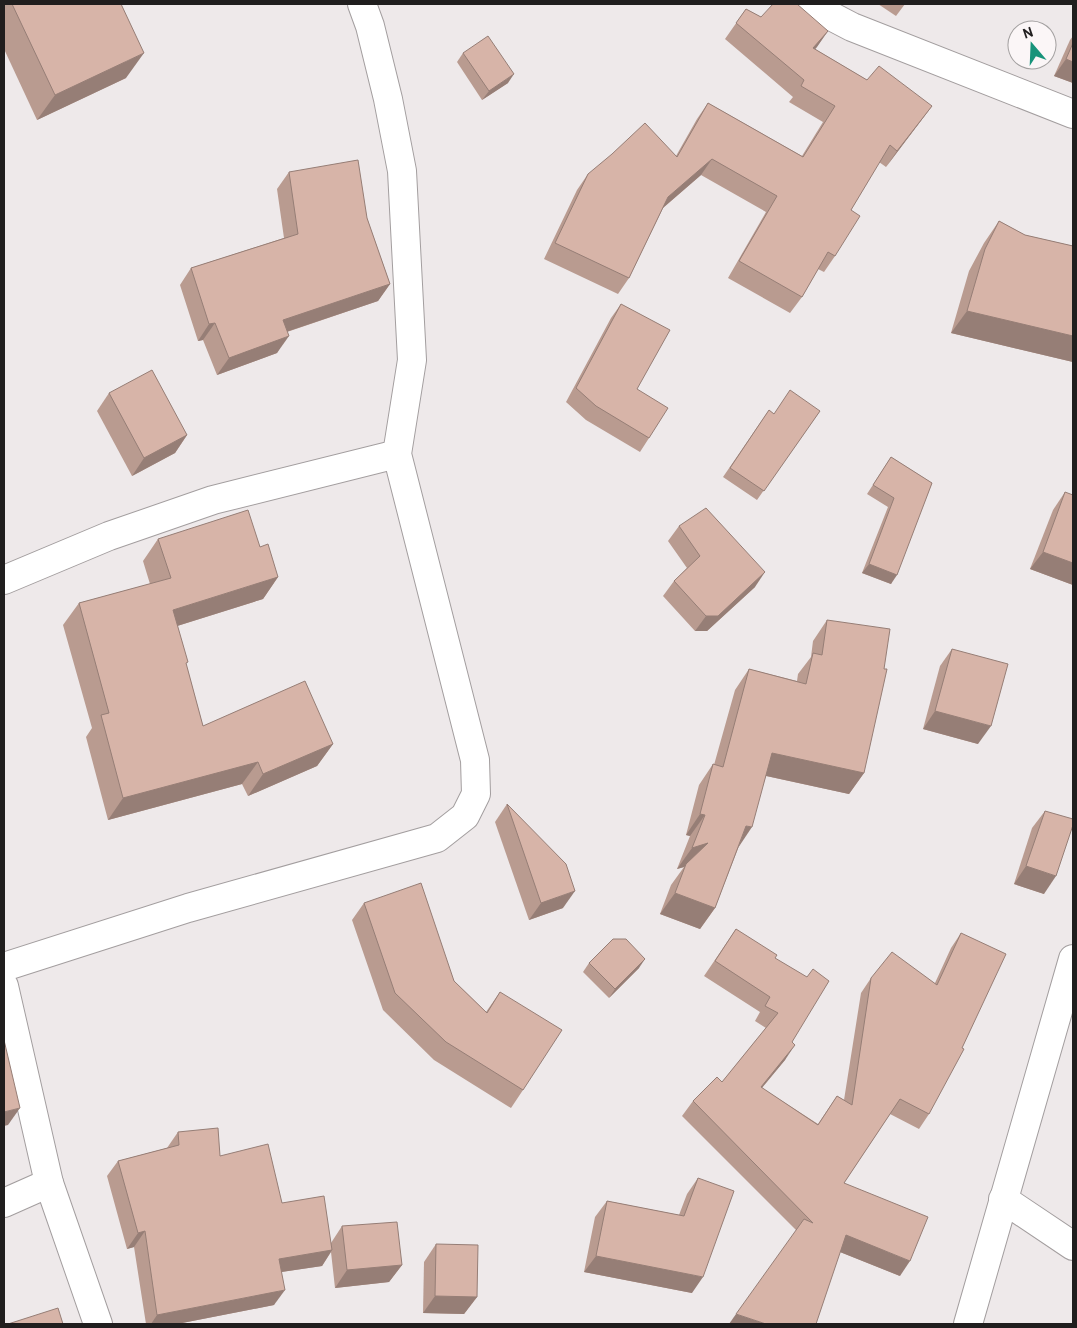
<svg xmlns="http://www.w3.org/2000/svg" width="1077" height="1328" font-family="Overpass,sans-serif">
<style>
.lines{fill:none;stroke-linecap:round;stroke-linejoin:round}
.minor-casing{stroke:#a39e9f;stroke-width:30}
.minor{stroke:#fff;stroke-width:28}
.wall{fill:#b99b90}
.shaded-wall{fill:#967e76}
.building{fill:#d7b4a8;stroke:#967e76}
</style>
<rect width="100%" height="100%" fill="#eee9ea"/>
<g class="lines">
<g class="minor-casing">
<g id="minor">
<path d="M808 4 852 27 1073 114"/>
<path d="M4 580 109 536 213 500 397 454"/>
<path d="M4 967 188 908 437 838 465 816 476 794 475 760 397 454 412 360 402 171 388 99 370 26 362 4"/>
<path d="M4 986 49 1183 4 1203"/>
<path d="M49 1183 98 1324"/>
<path d="M1003 1199 1073 1246"/>
<path d="M968 1324 1073 959"/>
</g>
</g>
<use href="#minor" class="minor"/>
</g>
<g class="wall">
<path d="M4 4H121L126 78 37 120 4 49Z"/>
<path d="M878 4H905L896 16Z"/>
<path d="M746 9 761 17 828 31 815 49 867 80 932 106 920 122 886 167 879 162 851 210 835 256 824 272 818 269 802 297 790 313 728 278 766 212 701 175 663 208 629 278 618 294 544 259 577 190 588 174 676 156 697 119 708 103 802 156 823 122 789 102 793 97 725 39Z"/>
<path d="M1073 36V83L1054 76 1070 40Z"/>
<path d="M463 53 508 83 482 100 457 62Z"/>
<path d="M289 172 367 218 390 284 378 301 287 332 277 353 217 375 203 340 198 341 180 285 191 268 284 238 277 189Z"/>
<path d="M999 221 1025 235 1073 246V362L951 333 969 271 984 243Z"/>
<path d="M621 304 637 389 649 438 640 452 586 420 566 402 611 318Z"/>
<path d="M109 393 187 435 175 453 132 476 97 411Z"/>
<path d="M769 410 774 414 820 411 757 500 723 477Z"/>
<path d="M891 457 932 483 891 584 862 573 888 507 867 494Z"/>
<path d="M1065 492 1073 585 1030 569 1053 510Z"/>
<path d="M679 526 755 587 707 631H695L663 596 674 581 687 568 668 541Z"/>
<path d="M158 539 260 547 278 577 263 599 177 626 186 664 203 726 333 744 317 766 248 796 242 784 108 820 86 737 92 728 63 625 79 603 150 584 143 561Z"/>
<path d="M827 620 864 773 849 794 766 776 715 908 700 929 660 914 671 885 684 867 677 869 690 836 686 835 699 785 713 764 714 765 735 690 749 669 797 681 798 674 811 657 813 641Z"/>
<path d="M952 649 978 744 923 729 940 666Z"/>
<path d="M507 804 563 908 529 920 495 822Z"/>
<path d="M1045 811 1044 894 1014 884 1032 828Z"/>
<path d="M364 903 454 981 486 1012 500 992 523 1090 511 1108 434 1060 383 1010 352 920Z"/>
<path d="M736 929 775 958 792 1042 785 1060 762 1088 818 1124 837 1096 844 1100 861 993 871 978 935 983 951 948 961 933 929 1114 919 1129 890 1114 844 1183 900 1276 840 1252 796 1230 682 1116 693 1101 722 1082 766 1028 755 1021 760 1012 704 976Z"/>
<path d="M589 963 639 968 609 998 583 972Z"/>
<path d="M178 1132 220 1156 282 1203 331 1243 342 1226 402 1265 389 1282 335 1288 331 1252 322 1266 281 1272 274 1305 177 1324H146L134 1247 127 1249 107 1176 118 1161 167 1148Z"/>
<path d="M698 1178 692 1293 584 1272 595 1217 607 1201 679 1215 687 1194Z"/>
<path d="M436 1244 477 1297 464 1314 423 1313 424 1262Z"/>
</g>
<g class="shaded-wall">
<path d="M828 31 817 47 801 65 813 48Z"/>
<path d="M144 53 126 78 37 120 55 95Z"/>
<path d="M1066 59 1073 62V83L1054 76Z"/>
<path d="M514 74 508 83 482 100 489 91Z"/>
<path d="M932 106 920 122 886 167 897 151Z"/>
<path d="M712 159 701 175 657 213 668 197Z"/>
<path d="M390 284 378 301 271 337 283 320Z"/>
<path d="M967 311 1073 336V362L951 333Z"/>
<path d="M215 323 203 340 198 341 209 324Z"/>
<path d="M289 336 277 353 217 375 229 358Z"/>
<path d="M187 435 175 453 132 476 144 458Z"/>
<path d="M1043 552 1073 563V585L1030 569Z"/>
<path d="M869 564 897 575 891 584 862 573Z"/>
<path d="M765 572 755 587 707 631H695L706 616Z"/>
<path d="M278 577 263 599 158 632 173 610Z"/>
<path d="M935 711 991 726 978 744 923 729Z"/>
<path d="M333 744 317 766 248 796 263 774Z"/>
<path d="M772 753 864 773 849 794 758 774Z"/>
<path d="M258 762 242 784 108 820 123 798Z"/>
<path d="M700 814 705 815 690 836 686 835Z"/>
<path d="M746 826 752 827 738 848Z"/>
<path d="M708 843 684 867 677 869 692 848Z"/>
<path d="M1026 866 1056 876 1044 894 1014 884Z"/>
<path d="M575 891 563 908 529 920 541 903Z"/>
<path d="M675 893 715 908 700 929 660 914Z"/>
<path d="M645 959 639 968 609 998 615 989Z"/>
<path d="M795 1045 785 1060 750 1102 761 1087Z"/>
<path d="M20 1108 8 1125 4 1126V1112Z"/>
<path d="M145 1231 134 1247 127 1249 138 1233Z"/>
<path d="M846 1235 910 1261 900 1276 835 1250Z"/>
<path d="M332 1250 322 1266 268 1274 279 1259Z"/>
<path d="M596 1256 703 1277 692 1293 584 1272Z"/>
<path d="M402 1265 389 1282 335 1288 347 1270Z"/>
<path d="M285 1290 274 1305 177 1324H151L157 1315Z"/>
<path d="M435 1296 477 1297 464 1314 423 1313Z"/>
<path d="M736 1314 766 1324H729Z"/>
</g>
<g class="building">
<path d="M12 4H121L144 53 55 95Z"/>
<path d="M773 4H797L828 31 813 48 867 80 879 66 932 106 897 151 890 145 851 210 860 216 835 256 828 252 802 297 739 261 777 196 712 159 668 197 629 278 555 243 588 174 612 154 645 123 677 157 708 103 803 157 835 106 801 86 804 80 736 23 746 9 761 17Z"/>
<path d="M488 36 514 74 489 91 463 53Z"/>
<path d="M1073 43V62L1066 59Z"/>
<path d="M358 160 367 218 390 284 283 320 289 336 229 358 215 323 209 324 191 268 298 234 289 172Z"/>
<path d="M999 221 1025 235 1073 246V336L967 311 985 249Z"/>
<path d="M621 304 670 330 637 389 668 408 649 438 596 406 576 388Z"/>
<path d="M152 370 187 435 144 458 109 393Z"/>
<path d="M790 390 820 411 764 491 730 468 769 410 774 414Z"/>
<path d="M891 457 932 483 897 575 869 564 894 498 873 485Z"/>
<path d="M1065 492 1073 495V563L1043 552Z"/>
<path d="M706 508 765 572 718 616H706L674 581 700 556 679 526Z"/>
<path d="M248 510 260 547 268 544 278 577 173 610 188 662 186 663 203 726 305 681 333 744 263 774 258 762 123 798 101 715 109 713 79 603 171 578 158 539Z"/>
<path d="M827 620 890 629 884 669H887L864 773 772 753 752 827 746 826 715 908 675 893 686 864 708 843 692 848 705 815 700 814 713 764 723 767 749 669 806 684 813 653 822 655Z"/>
<path d="M952 649 1008 664 991 726 935 711Z"/>
<path d="M507 804 566 864 575 891 541 903Z"/>
<path d="M1045 811 1073 819V825L1056 876 1026 866Z"/>
<path d="M421 883 454 981 487 1013 500 992 562 1030 523 1090 446 1042 395 993 364 903Z"/>
<path d="M736 929 777 955 775 958 807 977 813 969 829 981 792 1042 795 1045 761 1087 818 1125 837 1096 852 1105 871 978 892 952 937 985 961 933 1006 954 962 1048 964 1049 929 1114 900 1099 844 1183 928 1217 910 1261 846 1235 816 1324H766L736 1314 804 1219 813 1223 693 1101 717 1077 722 1082 778 1013 765 1006 770 997 715 961Z"/>
<path d="M613 939H626L645 959 615 989 589 963Z"/>
<path d="M4 1040 20 1108 4 1112Z"/>
<path d="M218 1128 220 1156 268 1144 282 1203 324 1196 332 1250 279 1259 285 1290 157 1315 145 1231 138 1233 118 1161 179 1145 178 1132Z"/>
<path d="M698 1178 734 1191 703 1277 596 1256 607 1201 684 1216Z"/>
<path d="M397 1222 402 1265 347 1270 342 1226Z"/>
<path d="M436 1244 478 1245 477 1297 435 1296Z"/>
<path d="M58 1308 63 1324H8Z"/>
</g>
<rect width="1077" height="1328" fill="none" stroke="#201e1e" stroke-width="10"/>
<g transform="translate(1032 45) rotate(341)"><circle r="24" fill="#fbf6f7" stroke="#a3a0a0"/>
<path d="M0-4L9 19L0 12L-9 19Z" fill="#17937a"/>
<text y="-8" font-size="14" font-weight="bold" text-anchor="middle" fill="#201e1e">N</text>
</g>
</svg>
